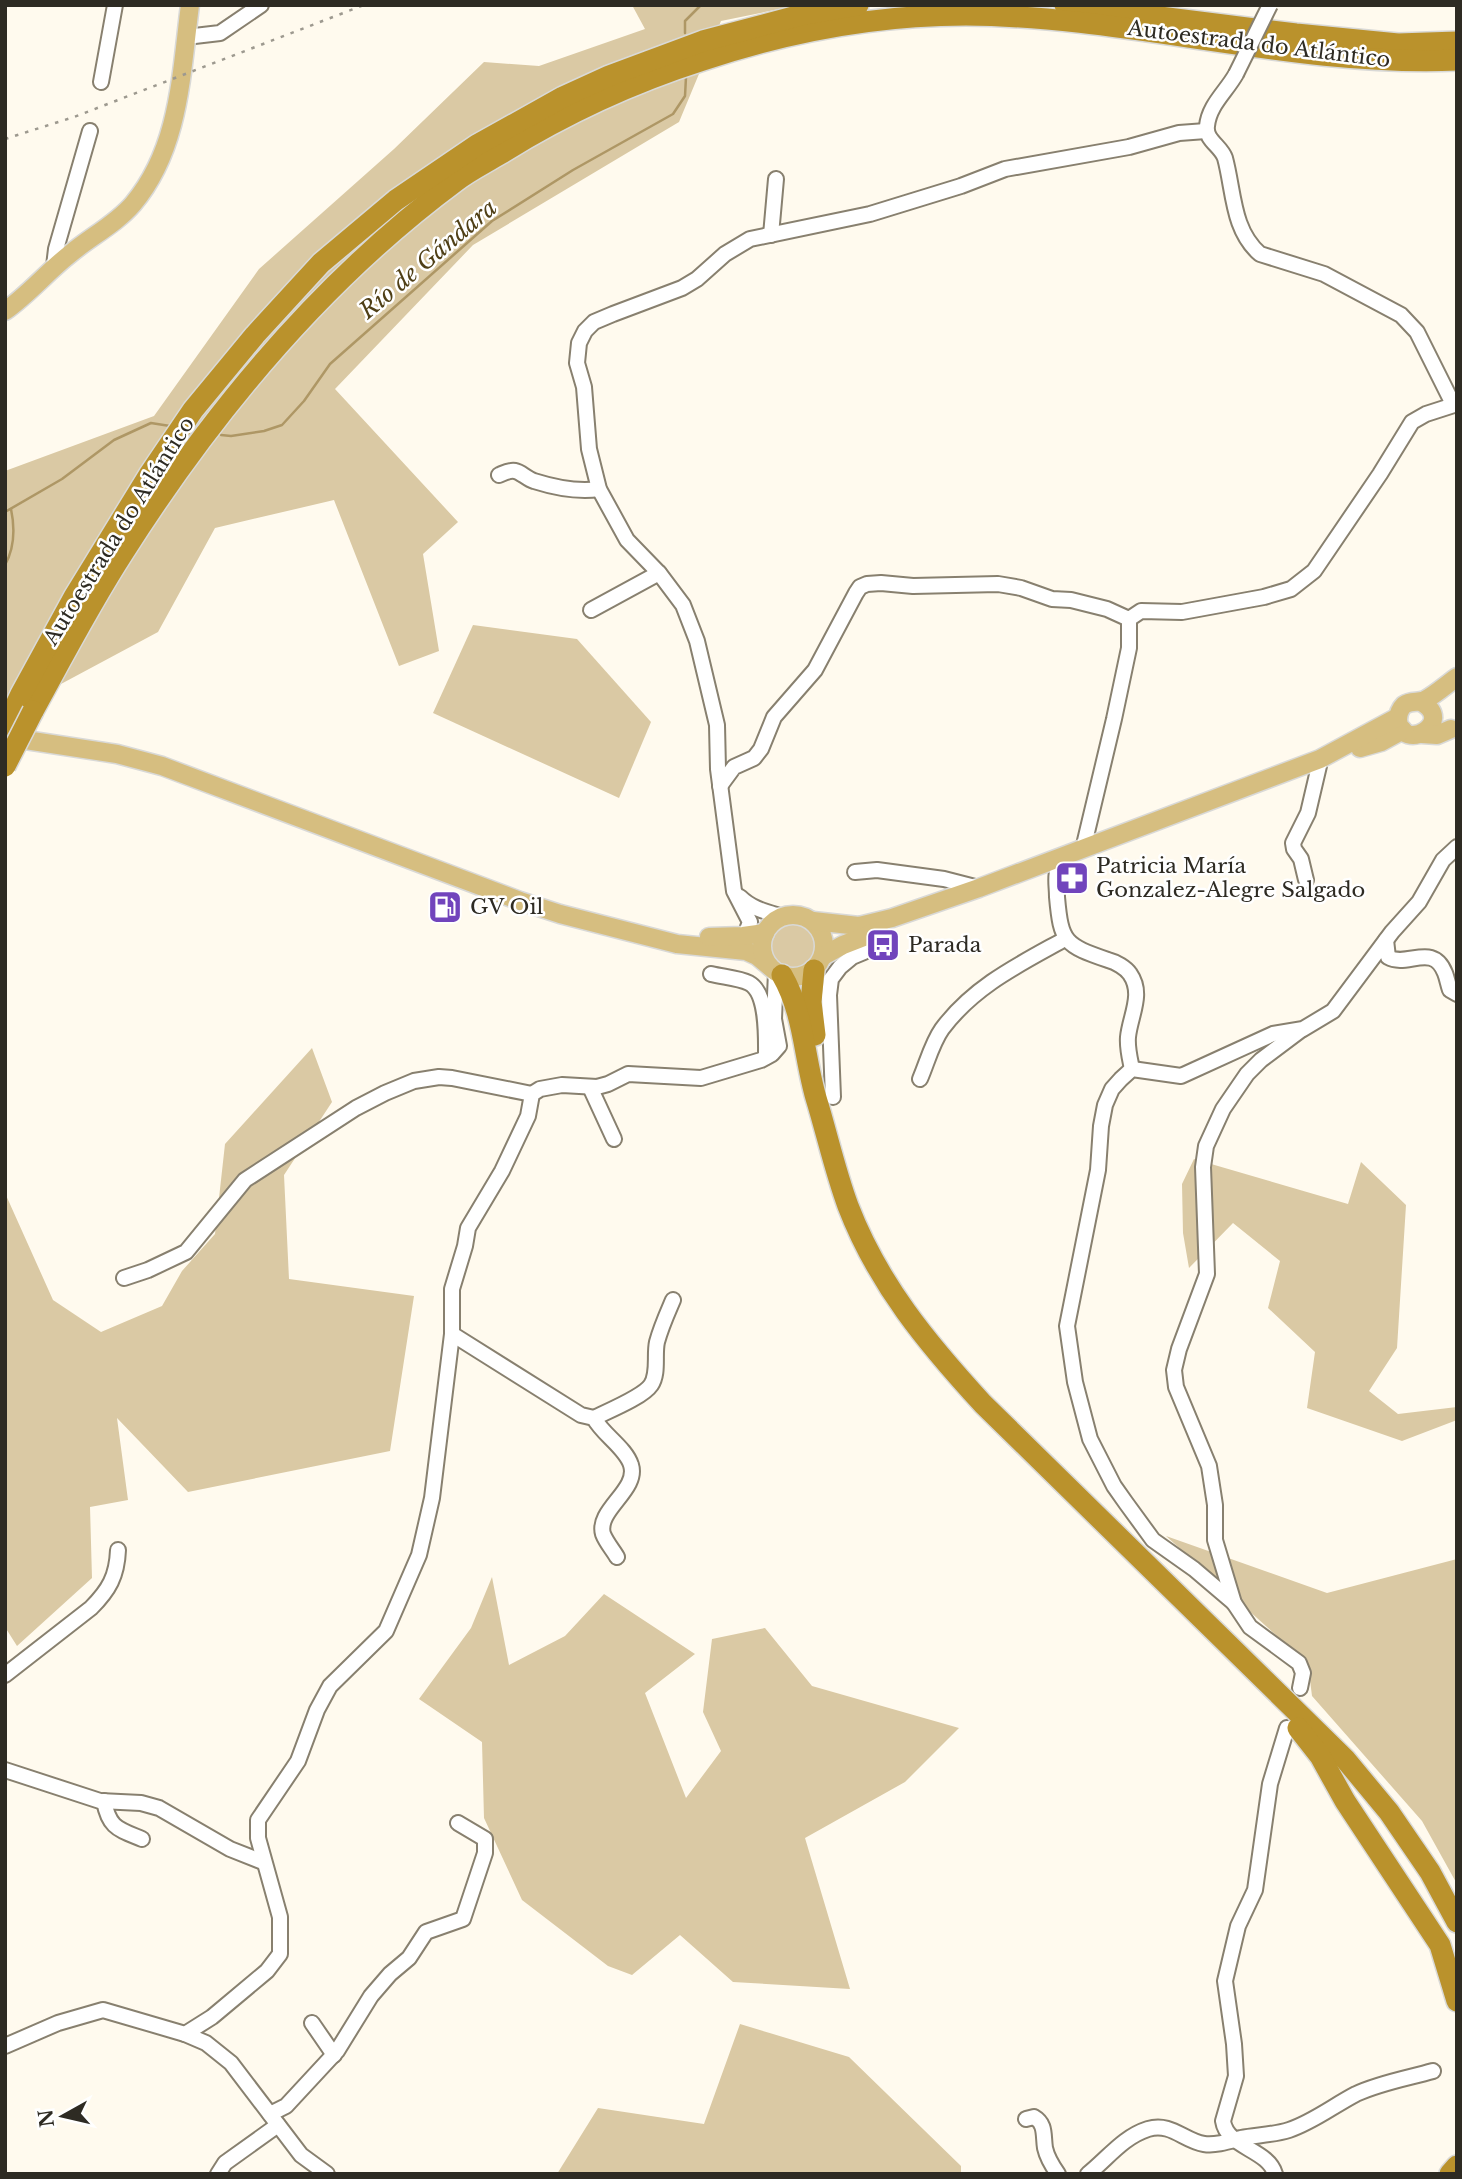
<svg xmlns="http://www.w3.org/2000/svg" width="1462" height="2179" font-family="'Libre Baskerville',serif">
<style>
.green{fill:#dac9a4}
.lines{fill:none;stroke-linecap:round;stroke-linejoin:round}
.stream{stroke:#ae9765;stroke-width:2.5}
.minor-casing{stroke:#88806f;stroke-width:18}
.major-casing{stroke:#d9d9d7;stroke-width:21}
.highway-casing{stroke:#d9d9d7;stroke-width:24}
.minor{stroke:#fff;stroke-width:14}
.major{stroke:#d6be80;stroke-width:18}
.highway{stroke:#ba922c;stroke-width:21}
.rail{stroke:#9d998f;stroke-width:2.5;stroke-dasharray:3.5 7;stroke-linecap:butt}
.minor-bridge-casing{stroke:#88806f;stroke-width:18;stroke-linecap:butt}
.highway-bridge-casing{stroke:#d9d9d7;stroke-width:24;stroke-linecap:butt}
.minor-bridge{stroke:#fff;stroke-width:14}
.highway-bridge{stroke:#ba922c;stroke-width:21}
.labels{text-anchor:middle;stroke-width:5;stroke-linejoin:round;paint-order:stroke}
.street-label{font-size:21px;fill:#2e2b23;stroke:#fff}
.poi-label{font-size:21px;fill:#2e2b23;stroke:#fff;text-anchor:start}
.water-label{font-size:23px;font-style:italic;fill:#4f3f16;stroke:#fff}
</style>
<rect width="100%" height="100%" fill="#fffaee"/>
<g class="green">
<path d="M632 5H799L721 21 679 122 473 245 335 389 458 522 423 554 439 651 399 666 334 500 215 528 158 632 5 714V471L154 416 259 269 394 149 484 62 539 66 645 29Z"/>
<path d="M473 625 577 639 651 722 619 798 433 713Z"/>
<circle cx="793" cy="946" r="22"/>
<path d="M312 1048 332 1102 284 1175 289 1279 414 1296 390 1451 188 1492 117 1418 128 1500 90 1507 92 1578 17 1646 5 1627V1193L53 1300 101 1332 162 1306 182 1271 215 1234 225 1144Z"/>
<path d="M1194 1159 1348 1204 1361 1162 1406 1205 1397 1348 1369 1391 1398 1414 1457 1407V1420L1402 1441 1307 1408 1315 1352 1268 1308 1280 1261 1233 1223 1189 1268 1183 1233 1182 1184Z"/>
<path d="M1166 1536 1327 1593 1457 1559V1884L1422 1821 1312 1696 1308 1664Z"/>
<path d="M492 1577 509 1665 565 1636 604 1594 695 1654 645 1693 686 1798 721 1751 703 1712 712 1639 765 1628 812 1686 959 1728 905 1782 805 1838 850 1989 733 1982 680 1935 632 1975 608 1966 522 1900 484 1818 482 1742 419 1699 471 1628Z"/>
<path d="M740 2024 849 2057 961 2166V2174H557L598 2108 704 2124Z"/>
</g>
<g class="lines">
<g class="stream">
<path d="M685 33V21L701 5"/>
<path d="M221 435 231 436 264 431 282 425 304 401 330 364 492 221 573 170 673 114 685 96 686 77"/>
<path d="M5 512 62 479 114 440 151 423 170 426"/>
<path d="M5 565C15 547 15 528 11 509"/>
</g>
<g class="minor-casing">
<g id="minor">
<path d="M186 37 220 33 261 5"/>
<path d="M1236 74C1226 92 1209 105 1207 126 1205 140 1221 146 1225 158 1234 191 1232 230 1260 254L1324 274 1401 315 1417 332 1450 398 1457 404"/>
<path d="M101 82 115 5"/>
<path d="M771 235 776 179"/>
<path d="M54 266 56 249 90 131"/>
<path d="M499 475C504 473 509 470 515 471 521 472 527 479 534 481 553 487 579 492 599 489"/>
<path d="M591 610 659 573"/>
<path d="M720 786 734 767 754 758 761 749 774 717 815 670 856 593 860 587 867 584 881 583 913 586 998 584 1021 588 1052 599 1071 600 1107 609 1129 619 1141 611 1182 612 1264 597 1291 589 1314 571 1380 474 1412 422 1426 414 1457 404"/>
<path d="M1083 849 1114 719 1129 648V619"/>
<path d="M1063 861C1053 872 1057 883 1057 897 1061 943 1065 945 1108 960 1116 962 1126 968 1130 974 1144 994 1130 1016 1128 1037 1127 1048 1130 1059 1132 1069"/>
<path d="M855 872 877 870 944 879 979 888"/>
<path d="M1306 880 1301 859 1294 849 1293 843 1308 813 1319 766"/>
<path d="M740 897C752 909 767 912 783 917"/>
<path d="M743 936 747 930 750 922 734 891 718 769 717 725 697 641 683 605 659 573 627 540 599 489 589 449 584 387 577 363 579 343 585 331 594 322 613 314 682 288 697 279 725 254 750 239 870 214 961 186 1005 169 1129 147 1179 133 1206 131"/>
<path d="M1386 940 1388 957C1407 968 1433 942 1445 973 1447 978 1448 984 1450 990L1457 994"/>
<path d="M711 974C723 977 739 978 749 983 768 993 766 1038 766 1057"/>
<path d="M920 1079C927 1063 932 1043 942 1029 974 986 1020 964 1065 939"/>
<path d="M590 1087 614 1139"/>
<path d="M833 1097 829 995 831 979 840 967 852 957 864 952 876 932"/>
<path d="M124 1278 148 1270 186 1252 245 1180 356 1108 385 1093 414 1081 439 1077 452 1078 532 1094"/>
<path d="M452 1334 581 1415 594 1418C608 1411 643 1397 651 1385 659 1373 654 1355 657 1342 661 1327 667 1314 673 1300"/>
<path d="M594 1418C602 1434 626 1448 631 1465 639 1490 596 1510 603 1534 606 1542 613 1550 617 1557"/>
<path d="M1234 1603 1194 1569 1153 1540 1126 1503 1114 1486 1090 1439 1075 1382 1067 1326 1098 1170 1101 1126 1105 1105 1112 1089 1121 1079 1132 1069 1181 1076 1273 1034 1303 1029 1333 1011 1392 932 1419 902 1443 860 1457 847"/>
<path d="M5 1675 91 1608C109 1590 117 1576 118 1550"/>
<path d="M1300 1688 1303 1673 1299 1663 1250 1627 1234 1603 1215 1540V1505L1209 1466 1176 1387 1174 1370 1179 1349 1207 1274 1203 1167 1206 1146 1223 1109 1247 1074 1261 1060 1301 1030"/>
<path d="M5 1770 100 1801 141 1803 159 1808 230 1849 263 1862"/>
<path d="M104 1801C109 1828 118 1829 142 1839"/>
<path d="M312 2023 334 2055"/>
<path d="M185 2034 206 2043 231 2063 301 2155 327 2174"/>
<path d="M5 2046 58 2023 103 2010 185 2034 212 2017 267 1971 280 1954V1917L258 1838V1820L298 1761 317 1710 330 1686 386 1631 419 1555 432 1498 452 1334V1289L465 1246 468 1228 502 1171 528 1116 532 1094 540 1089 562 1085 597 1087 608 1084 628 1074 701 1078 761 1060 772 1054 779 1046 774 1019 776 972"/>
<path d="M270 2114 286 2106 337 2051 371 1996 390 1974 409 1958 426 1932 463 1919 485 1853V1839L458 1823"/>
<path d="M1026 2119 1034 2117C1046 2124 1043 2135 1045 2148 1047 2157 1053 2167 1058 2174"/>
<path d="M218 2174 225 2163 278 2125"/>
<path d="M1088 2174C1108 2158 1123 2137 1148 2129 1171 2122 1184 2141 1204 2144 1216 2146 1230 2141 1241 2138 1257 2135 1273 2135 1289 2130 1313 2122 1333 2106 1356 2094 1379 2083 1408 2078 1433 2071"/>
<path d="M1275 2174C1268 2149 1227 2148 1223 2121L1236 2076 1234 2044 1225 1981 1238 1926 1255 1890 1270 1784 1287 1728"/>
</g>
</g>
<g class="major-casing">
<g id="major">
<path d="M5 311C29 294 47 272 70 254 90 237 116 224 133 204 180 148 181 74 190 5"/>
<path d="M1421 702C1457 722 1402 754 1398 720 1398 715 1400 709 1404 705 1411 700 1418 703 1425 700 1436 694 1446 685 1457 677"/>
<path d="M1422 734 1437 735 1451 729"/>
<path d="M6 737 117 754 162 766 520 901 560 914 677 944 746 951 757 956 769 966"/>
<path d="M1360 748 1381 742 1403 730"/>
<circle cx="793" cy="946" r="31"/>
<path d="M813 921 859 926 892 918 979 888 1320 759 1398 717"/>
<path d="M709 937 743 936 765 933"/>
<path d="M823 956 843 945 879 931"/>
</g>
</g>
<g class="highway-casing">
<g id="highway">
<path d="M1065 5 1296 34 1398 44 1457 42"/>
<path d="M33 711C62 658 90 604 123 553 212 413 321 281 456 181 469 171 485 163 500 154 564 114 631 83 703 60 787 32 878 15 966 15 1131 16 1292 67 1457 60"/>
<path d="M5 728 21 694 74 597 149 475 193 410 255 335 321 263 396 200 477 145 563 97 609 76 703 41 801 15 858 5"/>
<path d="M814 970 811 1002 815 1035"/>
<path d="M782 975C804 1013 804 1057 816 1098 827 1134 835 1171 848 1206 878 1284 927 1343 983 1404L1345 1759 1389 1812 1430 1872 1457 1922"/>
<path d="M1298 1728 1320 1756 1345 1801 1440 1945 1457 2001"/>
<path d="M1450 2174 1457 2166"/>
</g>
</g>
<use href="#minor" class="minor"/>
<use href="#major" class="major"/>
<use href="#highway" class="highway"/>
<path class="rail" d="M5 139 74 117 364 5"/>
<g class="minor-bridge-casing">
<path id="minor-bridge" d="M1236 74 1270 5"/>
</g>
<g class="highway-bridge-casing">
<path id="highway-bridge" d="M5 766 33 711"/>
</g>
<use href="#minor-bridge" class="minor-bridge"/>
<use href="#highway-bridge" class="highway-bridge"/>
</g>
<defs>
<g id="pharmacy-square" transform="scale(1.75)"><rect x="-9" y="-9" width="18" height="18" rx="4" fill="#7144bc" stroke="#fff"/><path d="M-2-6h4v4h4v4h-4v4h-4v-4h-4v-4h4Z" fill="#fff"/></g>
<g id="fuel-square" transform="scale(1.75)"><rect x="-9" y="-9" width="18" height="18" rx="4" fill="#7144bc" stroke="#fff"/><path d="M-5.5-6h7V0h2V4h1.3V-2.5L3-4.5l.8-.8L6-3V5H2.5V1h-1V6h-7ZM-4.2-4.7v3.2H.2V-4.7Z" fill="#fff"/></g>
<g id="bus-square" transform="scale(1.75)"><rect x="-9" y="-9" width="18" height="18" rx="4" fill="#7144bc" stroke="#fff"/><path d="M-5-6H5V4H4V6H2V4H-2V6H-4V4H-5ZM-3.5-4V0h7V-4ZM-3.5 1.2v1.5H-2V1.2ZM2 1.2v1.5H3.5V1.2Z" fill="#fff"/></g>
</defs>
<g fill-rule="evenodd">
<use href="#pharmacy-square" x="1072" y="878"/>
<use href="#fuel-square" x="445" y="907"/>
<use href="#bus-square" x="883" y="945"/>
</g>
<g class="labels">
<g class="street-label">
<text transform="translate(1259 44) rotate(7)" y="7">Autoestrada do Atlántico</text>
<text transform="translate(119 531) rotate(-58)" y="7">Autoestrada do Atlántico</text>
</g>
<g class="poi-label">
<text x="1096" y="873">Patricia María<tspan x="1096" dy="24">Gonzalez-Alegre Salgado</tspan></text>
<text x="470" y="914">GV Oil</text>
<text x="908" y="952">Parada</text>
</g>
<g class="water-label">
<text transform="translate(428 259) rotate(-40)" y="8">Río de Gándara</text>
</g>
</g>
<rect width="1462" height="2179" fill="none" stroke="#2e2b23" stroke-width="14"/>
<g transform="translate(63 2116) rotate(262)" stroke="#ffffff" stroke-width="5" paint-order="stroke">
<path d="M0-5L12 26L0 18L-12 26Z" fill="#2e2b23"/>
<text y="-10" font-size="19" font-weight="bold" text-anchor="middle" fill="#2e2b23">N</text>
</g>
</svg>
